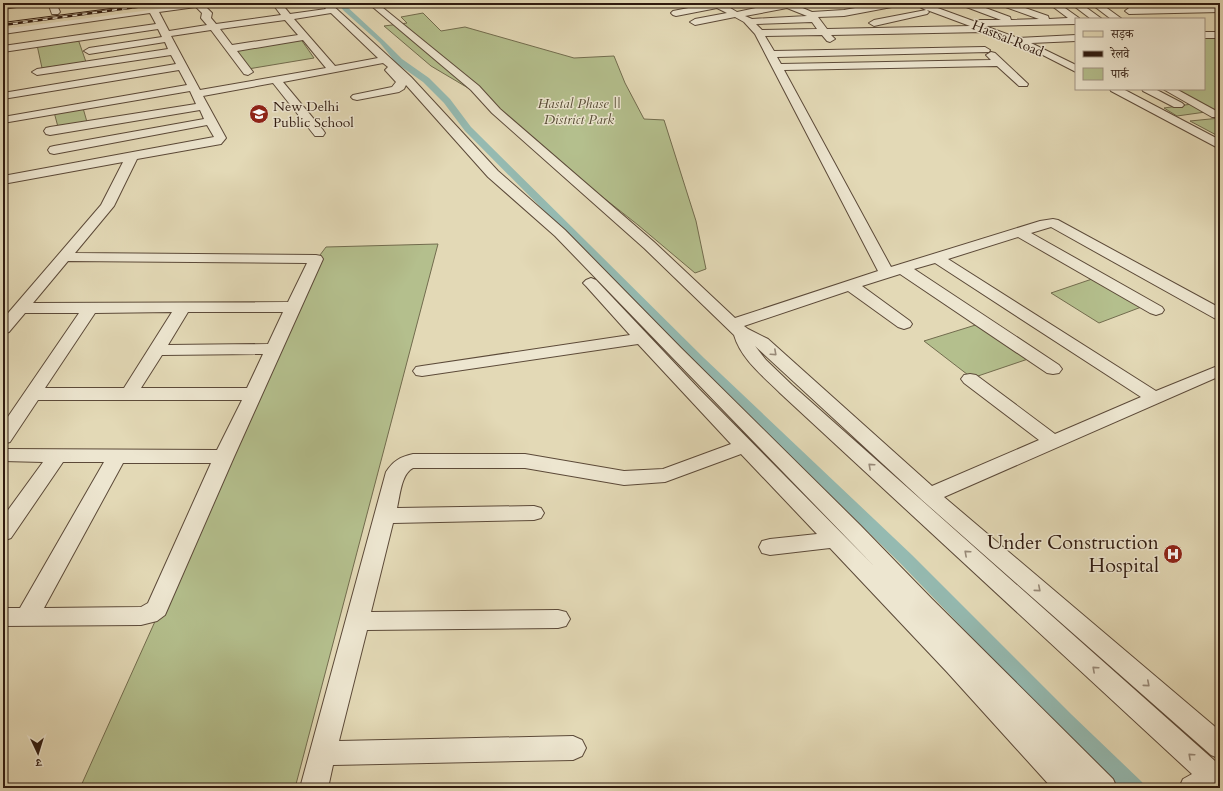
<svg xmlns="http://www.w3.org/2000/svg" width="1223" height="791" font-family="Cardo,'Noto Serif Devanagari',serif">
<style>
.green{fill:#b4bf8d;stroke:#726c4e}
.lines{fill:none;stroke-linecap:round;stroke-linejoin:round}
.canal{fill:#95bab1;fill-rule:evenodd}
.minor-casing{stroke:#5c4a39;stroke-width:2}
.major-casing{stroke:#2f1a0f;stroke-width:2}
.minor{fill:#ede6d0;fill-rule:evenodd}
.major{fill:#e3d9b6;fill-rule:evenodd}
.rail-casing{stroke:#2f1a0f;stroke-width:2.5}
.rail{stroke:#ede6d0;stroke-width:1.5;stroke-dasharray:5;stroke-linecap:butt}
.oneway{stroke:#988a79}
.labels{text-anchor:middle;stroke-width:3;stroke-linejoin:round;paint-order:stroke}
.far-street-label{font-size:14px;fill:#2f1a0f;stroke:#ede6d0}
.far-park-label{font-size:14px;font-style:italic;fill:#574c35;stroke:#ede6d0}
.far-poi-label{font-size:14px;fill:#2f1a0f;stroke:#ede6d0;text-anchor:start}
.near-poi-label{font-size:20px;fill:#2f1a0f;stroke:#ede6d0;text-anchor:end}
</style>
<rect width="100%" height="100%" fill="#e3d9b6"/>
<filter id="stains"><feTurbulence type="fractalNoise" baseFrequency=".005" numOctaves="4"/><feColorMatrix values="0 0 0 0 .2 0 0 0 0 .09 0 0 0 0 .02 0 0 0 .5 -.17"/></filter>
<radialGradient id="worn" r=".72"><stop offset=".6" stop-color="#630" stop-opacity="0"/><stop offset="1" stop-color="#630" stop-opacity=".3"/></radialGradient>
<g class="green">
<path d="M423 13 441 31 465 27 574 58 614 56 625 83 644 119 664 120 696 221 706 269 695 273 638 225 553 158 490 101 431 66 384 26 407 23 401 17Z"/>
<path d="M1204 36H1220V110L1177 116 1164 108 1199 103 1172 89H1204Z"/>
<path d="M300 38 314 58 248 69 235 47Z"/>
<path d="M78 39 86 62 42 68 37 45Z"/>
<path d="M83 108 87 122 58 127 54 112Z"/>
<path d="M1220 118V137L1190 121Z"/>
<path d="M438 244 295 788H80L320 255 326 247Z"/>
<path d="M1095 278 1144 306 1099 323 1051 293Z"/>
<path d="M982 323 1031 358 972 378 924 341Z"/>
</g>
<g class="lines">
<path class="canal" d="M337 3H343L384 41 402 59 429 78 450 99 471 127 704 358 912 555 1071 714 1142 782 1145 788H1121L1057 726 900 563 696 364 465 131 444 103 423 82 396 63 380 43 344 11Z"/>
<g class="minor-casing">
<g id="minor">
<path d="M3 3H27L23 6 3 9Z"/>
<path d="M48 3H56L60 12 58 14H52Z"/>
<path d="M187 3H212L211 5 205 6 212 13 211 18 216 24 281 15 272 3H281L290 14 326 9 321 3H330L411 77 498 171 565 230 681 348 860 525 932 599 1113 779 1117 788H1085L1083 786 1084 788H1052L947 672 830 548 770 555 762 553 759 547 762 541 770 539 817 534 741 454 665 482 624 485 525 468H413C401 474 400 496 397 508L534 506 541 508 544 513 541 518 534 520 393 523 371 612 558 610 566 612 570 619 566 626 558 628 367 630 339 741 573 736 582 740 586 748 582 756 573 760 333 765 328 788H300L386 472C393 461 400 457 413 454H525L624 471 663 469 731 444 638 344 422 376 416 375 413 371 416 367 422 366 630 335 586 286 583 283 586 280 591 278 596 280 699 389 873 565 555 236 488 177 406 85 404 89 399 92 357 100 353 99 351 97 353 95 392 87 396 82 385 70 388 67 383 63 283 82 323 130 325 133 323 136H315L273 83 203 96 226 138 221 144 137 159 114 206 75 253 316 255 321 256 323 259 234 457 165 615 157 621 141 625 3 626V608H20L104 462H63L11 538 3 541V517L43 462 3 461V449L217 450 242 400H38L10 442 3 444V424L79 313H25L9 332 3 334V319L101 205 123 162 3 184V176L214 137 207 125 54 154 50 153 48 150 50 147 54 146 204 119 200 110 50 135 46 134 44 131 46 128 50 127 196 104 190 91 3 123V117L187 85 179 70 3 99V93L176 64 171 55 37 75 32 72 37 69 168 49 165 42 89 54 84 51 89 48 162 37 158 29 3 52V46L156 24 150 13 3 34V28ZM196 7 202 13 201 18 207 25 169 31 159 12ZM331 13 378 58 335 66 294 19ZM285 20 298 35 232 45 220 29ZM211 30 244 74 248 75 253 72 237 51 303 40 326 68 200 90 171 36ZM68 261 307 263 288 302 33 303ZM172 312 124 388H45L95 313ZM188 312H283L268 344 168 345ZM263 354 247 388H141L162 355ZM123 463H211L148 603 141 607 44 608Z"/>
<path d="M368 3H377L479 86 500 109 654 242 735 318 878 271 755 34 744 22 735 17 695 25 690 22 695 19 727 13 717 8 676 16 673 15 671 13 673 11 709 4V3H730L729 6H727L737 12 779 3H791L812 12 844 10 883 3H901L897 6 844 16 818 17 827 29 970 26 927 10 929 12 927 14 874 26 869 23 874 20 926 10 912 3H924L976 22 980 20H1001L961 5 960 3H972L1010 17 1011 20 1039 19 1000 5 999 3H1011L1048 16 1049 19 1068 18 1048 3H1058L1079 18 1076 19V24L985 26 1018 38 1076 35V41L1031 43 1076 65V72L1033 50 984 32 831 35 835 39 830 42 827 41 822 35 765 36 774 51 985 47 990 50 989 52 777 57 781 64 991 60 986 55 991 52 995 53 1028 84 1027 86H1019L997 66 784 70 891 267 1040 221 1053 219 1058 220 1220 308V320L1214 318 1051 227 1031 233 1162 307 1164 310 1162 313 1156 315 1150 313 1018 237 948 259 1156 391 1220 365V376L944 497 1220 731V788H1179L1183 779 1192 774 780 393C763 376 741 359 734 335L644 248 492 113 471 90ZM787 8 807 16 752 19 745 16ZM812 22 817 29 762 30 756 24ZM935 263 1141 397 1055 434 976 375 970 374 964 375 961 379 964 383 1039 440 932 486 768 339 748 329 744 326 848 291 898 327 904 329 910 327 912 324 910 321 862 286 900 274 1047 373 1053 374 1059 373 1062 369 1059 365 914 269ZM755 346 922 500 1211 755 1220 759 1215 761 792 385 766 360Z"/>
<path d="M653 3H663L659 6 654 5Z"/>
<path d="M1070 3H1080L1102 19H1091Z"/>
<path d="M1090 3H1100L1122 19H1111Z"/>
<path d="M1220 6V12L1129 14 1125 11 1129 8Z"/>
<rect x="1204" y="32" width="16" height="6"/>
<path d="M1110 89H1123L1220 140V149L1111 91Z"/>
<path d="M1142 89H1155L1182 103 1184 105 1182 107H1174L1143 91Z"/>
<path d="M1163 89H1176L1220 113V117H1212Z"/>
</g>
</g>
<g class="major-casing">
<path id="major" d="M157 3H187L182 6 3 29V23Z"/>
</g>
<use href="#minor" class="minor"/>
<use href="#major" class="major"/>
<g class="rail-casing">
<path id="rail" d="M3 25 166 3"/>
</g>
<use href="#rail" class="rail"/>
</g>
<defs><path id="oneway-chevron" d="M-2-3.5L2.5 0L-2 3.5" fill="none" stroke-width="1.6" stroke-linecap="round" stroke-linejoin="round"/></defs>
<g class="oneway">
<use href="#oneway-chevron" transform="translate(774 353) rotate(42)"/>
<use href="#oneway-chevron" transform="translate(871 466) rotate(-138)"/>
<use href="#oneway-chevron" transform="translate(967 553) rotate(-138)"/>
<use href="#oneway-chevron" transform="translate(1038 589) rotate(41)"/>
<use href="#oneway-chevron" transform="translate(1095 669) rotate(-138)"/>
<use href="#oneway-chevron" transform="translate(1147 684) rotate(41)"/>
<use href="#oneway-chevron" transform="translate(1191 756) rotate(-138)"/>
</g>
<defs>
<g id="school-disc" transform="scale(1)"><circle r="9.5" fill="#8f2418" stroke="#ede6d0"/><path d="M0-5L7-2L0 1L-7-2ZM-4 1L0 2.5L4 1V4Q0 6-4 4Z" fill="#fff"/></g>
<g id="hospital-disc" transform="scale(1)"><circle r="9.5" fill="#8f2418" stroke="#ede6d0"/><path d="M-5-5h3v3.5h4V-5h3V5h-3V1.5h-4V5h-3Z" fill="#fff"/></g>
</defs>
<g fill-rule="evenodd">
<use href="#school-disc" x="259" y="114"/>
<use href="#hospital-disc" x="1173" y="554"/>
</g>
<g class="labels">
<g class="far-street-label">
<text transform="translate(1008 38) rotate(22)" y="5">Hastsal Road</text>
</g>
<g class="far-park-label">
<text x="579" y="108">Hastal Phase ||<tspan x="579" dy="16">District Park</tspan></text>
</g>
<g class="far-poi-label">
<text x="273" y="111">New Delhi<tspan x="273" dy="16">Public School</tspan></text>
</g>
<g class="near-poi-label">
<text x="1159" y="549">Under Construction<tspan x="1159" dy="23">Hospital</tspan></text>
</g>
</g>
<rect width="1223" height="791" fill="none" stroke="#e3d9b6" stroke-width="16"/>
<rect x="4" y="4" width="1215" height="783" fill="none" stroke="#2f1a0f" stroke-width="2"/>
<rect x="8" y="8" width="1207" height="775" fill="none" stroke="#2f1a0f"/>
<rect x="1075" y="18" width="130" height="72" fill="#ede6d0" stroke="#a19483"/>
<rect x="1083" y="31" width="20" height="6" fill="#e3d9b6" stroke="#a19483"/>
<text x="1111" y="38" font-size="12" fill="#2f1a0f">सड़क</text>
<rect x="1083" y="51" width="20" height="6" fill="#2f1a0f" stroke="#a19483"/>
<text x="1111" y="58" font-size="12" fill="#2f1a0f">रेलवे</text>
<rect x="1083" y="68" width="20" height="12" fill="#b4bf8d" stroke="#a19483"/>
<text x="1111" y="78" font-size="12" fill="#2f1a0f">पार्क</text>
<g transform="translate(38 753) rotate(176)" stroke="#ede6d0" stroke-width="3" paint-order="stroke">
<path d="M0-3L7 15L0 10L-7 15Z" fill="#2f1a0f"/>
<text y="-6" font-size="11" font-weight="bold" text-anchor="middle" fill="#2f1a0f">उ</text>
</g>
<rect width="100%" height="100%" filter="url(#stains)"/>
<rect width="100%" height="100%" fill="url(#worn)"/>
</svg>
